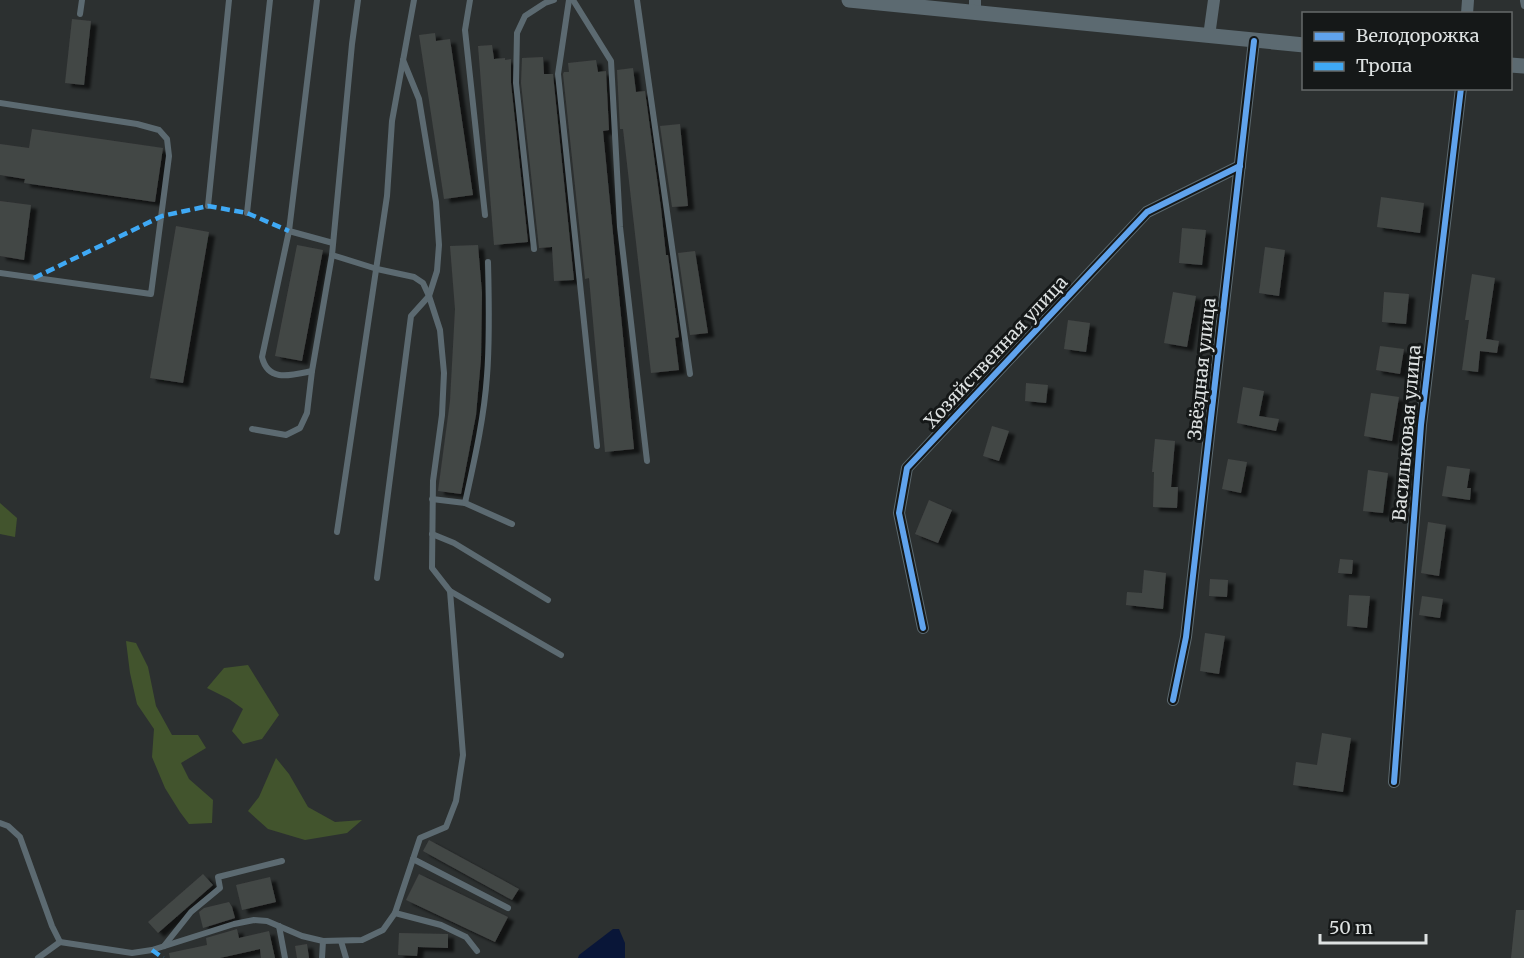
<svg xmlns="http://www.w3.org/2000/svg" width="1524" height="958" font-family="Merriweather,serif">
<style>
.green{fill:#42542d}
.water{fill:#091638}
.building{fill:#434645;filter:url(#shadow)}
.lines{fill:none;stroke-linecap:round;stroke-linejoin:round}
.service{stroke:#5c6a71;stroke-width:6}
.minor{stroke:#5c6a71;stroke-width:12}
.tertiary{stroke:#5c6a71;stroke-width:15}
.quiet{stroke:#3fa9f5;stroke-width:4.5;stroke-dasharray:9 4.5;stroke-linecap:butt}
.cycleway-casing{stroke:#151818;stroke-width:10}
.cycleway{stroke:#60a3ed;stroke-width:6}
.labels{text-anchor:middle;stroke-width:6;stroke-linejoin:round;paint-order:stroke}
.street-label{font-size:18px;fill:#dee2e2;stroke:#151818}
</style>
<defs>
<filter id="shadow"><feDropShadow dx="6" dy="4" stdDeviation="1.5" flood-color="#0009"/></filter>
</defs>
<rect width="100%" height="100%" fill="#2c3030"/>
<g class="green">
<path d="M0 503 17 518 15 537 0 534Z"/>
<path d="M126 641 136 643 148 667 156 706 172 735H198L206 748 181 763 189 779 213 800 212 823 189 824 180 812 165 788 152 757 154 729 137 704 130 673Z"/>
<path d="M248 665 279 715 262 739 243 744 232 731 243 709 229 699 207 688 224 668Z"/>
<path d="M276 758 289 774 308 807 335 822 362 820 347 833 305 840 268 829 248 811 259 797Z"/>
</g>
<path class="water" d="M613 929H619L625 943V958H578L579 955Z"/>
<g class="building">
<path d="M72 19 91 21 84 85 65 83Z"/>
<path d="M435 33 436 41 450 39 473 195 444 199 419 35Z"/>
<path d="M492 45 494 59 505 58V60L511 59V83L528 242 494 245 478 46Z"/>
<path d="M543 57 544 74H553L574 280 554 281 552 247 539 248 521 83 522 58Z"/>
<path d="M596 60 598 72 606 71 609 130 603 131 634 449 605 452 589 278 585 279 563 74 564 72H569L568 63Z"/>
<path d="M633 68 636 92 645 91 661 208 666 255H668L679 337 675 338 679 370 651 373 623 129H620L617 70Z"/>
<path d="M680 124 688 206 672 207 660 126Z"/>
<path d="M32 129 163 148 155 202 24 183 25 179 0 175V144L29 148Z"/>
<path d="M1381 197 1424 203 1420 233 1377 227Z"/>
<path d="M0 201 31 205 24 260 0 256Z"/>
<path d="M176 226 209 232 183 383 150 378Z"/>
<path d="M1182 228 1206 230 1202 265 1179 263Z"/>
<path d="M297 245 323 250 302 361 275 356Z"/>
<path d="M478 245 482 293 481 359 476 415 461 494 438 491 450 401 455 309 450 246Z"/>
<path d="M1265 247 1285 250 1279 296 1259 293Z"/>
<path d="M695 251 708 333 690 335 678 253Z"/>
<path d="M1472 274 1495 278 1486 339 1499 341 1497 353 1480 351 1478 372 1462 370 1469 320H1465Z"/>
<path d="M1173 292 1196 296 1187 347 1164 343Z"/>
<path d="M1384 292 1409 294 1406 324 1382 322Z"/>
<path d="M1068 320 1090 323 1086 352 1064 349Z"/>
<path d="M1380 346 1404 349 1400 374 1376 370Z"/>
<path d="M1026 383 1048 385 1046 403 1025 401Z"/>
<path d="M1243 387 1264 391 1259 416 1279 419 1276 431 1237 423Z"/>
<path d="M1371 393 1399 397 1392 441 1364 436Z"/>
<path d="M992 426 1009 431 999 461 983 456Z"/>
<path d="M1155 439 1175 441 1171 487H1178L1177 508 1153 507 1154 472H1152Z"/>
<path d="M1228 459 1247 462 1241 493 1222 489Z"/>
<path d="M1447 466 1470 469 1467 488H1471L1470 500 1442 496Z"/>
<path d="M1368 470 1388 473 1383 513 1363 511Z"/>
<path d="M929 500 952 510 938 543 915 534Z"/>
<path d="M1428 522 1446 525 1439 576 1421 573Z"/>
<path d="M1340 559 1353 560 1352 574 1338 573Z"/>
<path d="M1144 570 1166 573 1163 609 1126 605 1127 592 1142 593Z"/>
<path d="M1210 579 1228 580 1227 597 1209 596Z"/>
<path d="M1349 595 1370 596 1367 628 1347 626Z"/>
<path d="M1422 596 1443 599 1440 618 1419 615Z"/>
<path d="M1205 633 1225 636 1219 674 1200 671Z"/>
<path d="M1322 733 1351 738 1343 792 1293 785 1296 762 1317 765Z"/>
<path d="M429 840 519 889 512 900 423 851Z"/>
<path d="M203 874 213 885 158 933 148 922Z"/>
<path d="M419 874 508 917 495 942 406 900Z"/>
<path d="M270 877 276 902 242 910 236 885Z"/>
<path d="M229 902 232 907 235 918 203 928 199 912 204 908Z"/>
<path d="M1516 910H1524V958H1511Z"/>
<path d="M237 929 239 938 269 931 275 958H261L260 949 220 958H170L169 953 207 945 206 938Z"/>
<path d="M399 933 448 934V948L418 947 417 956 398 955Z"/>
<path d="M307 944 309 958H297L295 946Z"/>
</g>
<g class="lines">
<g class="service">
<path d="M317 0 289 231 333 243"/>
<path d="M470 0 465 30 485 215"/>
<path d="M569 0 558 74 597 446"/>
<path d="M573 0 611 61 620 227 647 461"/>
<path d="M637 0 690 374"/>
<path d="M1523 1 1524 6"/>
<path d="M80 14 82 0"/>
<path d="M0 103 137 124 159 130 167 139 169 156 151 294 0 273"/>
<path d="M208 206 229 0"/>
<path d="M247 213 270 0"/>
<path d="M289 231 262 357C268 383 292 375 312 371"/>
<path d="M534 249 516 83 517 33 525 16 545 3 554 0"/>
<path d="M252 429 286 435 300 428 307 413 312 371 332 255 352 44 358 0"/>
<path d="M432 499 465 503 512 524"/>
<path d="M465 503C474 462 484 419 487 376 490 338 489 300 488 262"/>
<path d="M337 532 387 196 392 121 414 0"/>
<path d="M432 534 454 543 548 600"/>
<path d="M377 578 411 316 429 296 437 271 439 245 436 202 419 99 403 60"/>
<path d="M450 591 561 655"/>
<path d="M0 823 8 826 20 837 52 926 60 942 132 953 152 950 234 924 254 920 267 921 302 936 323 941 362 940 383 930 395 913 420 838 446 827 456 801 463 755 450 591 432 568 433 481 442 415 444 373 440 330 429 296 423 283 414 277 377 269 332 255"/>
<path d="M413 859 508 908"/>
<path d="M395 913 441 925 466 937 477 951"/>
<path d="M279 926 285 958"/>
<path d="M341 941 346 958"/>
<path d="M164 946 191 912 220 888 218 877 282 861"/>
<path d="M38 958 60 942"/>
<path d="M322 958 323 941"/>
</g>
<g class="minor">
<path d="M975 0V13"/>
<path d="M1467 14 1468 0"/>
<path d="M1209 36 1214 0"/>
<path d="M923 628 899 513 907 468 1147 212 1240 166"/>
<path d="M1173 700 1186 637 1254 41"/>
<path d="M1394 782 1421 425 1461 88"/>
</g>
<g class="tertiary">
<path d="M849 0 1304 45"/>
<path d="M1510 65 1524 66"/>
</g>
<g class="quiet">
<path d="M34 278 162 216 208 206 247 213 289 231"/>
<path d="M152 950 163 958"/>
</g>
<g class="cycleway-casing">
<g id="cycleway">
<path d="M923 628 899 513 907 468 1147 212 1240 166"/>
<path d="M1173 700 1186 637 1254 41"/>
<path d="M1394 782 1421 425 1461 88"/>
</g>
</g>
<use href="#cycleway" class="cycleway"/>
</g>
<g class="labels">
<g class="street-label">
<text transform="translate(996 352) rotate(-47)" y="6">Хозяйственная улица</text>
<text transform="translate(1202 369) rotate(-84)" y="6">Звёздная улица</text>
<text transform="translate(1407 433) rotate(-85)" y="6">Васильковая улица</text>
</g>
</g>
<rect x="1302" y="12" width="210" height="78" fill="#151818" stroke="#656969" stroke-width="1.5"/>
<rect x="1314" y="32" width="30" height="9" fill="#60a3ed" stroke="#656969" stroke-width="1.5"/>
<text x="1356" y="42" font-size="18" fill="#dee2e2">Велодорожка</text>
<rect x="1314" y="62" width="30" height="9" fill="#3fa9f5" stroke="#656969" stroke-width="1.5"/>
<text x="1356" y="72" font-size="18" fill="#dee2e2">Тропа</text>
<path d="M1320 934v9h106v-9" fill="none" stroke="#dee2e2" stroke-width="3"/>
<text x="1329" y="934" font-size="18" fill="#dee2e2" stroke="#151818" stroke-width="4.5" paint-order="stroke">50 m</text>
</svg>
